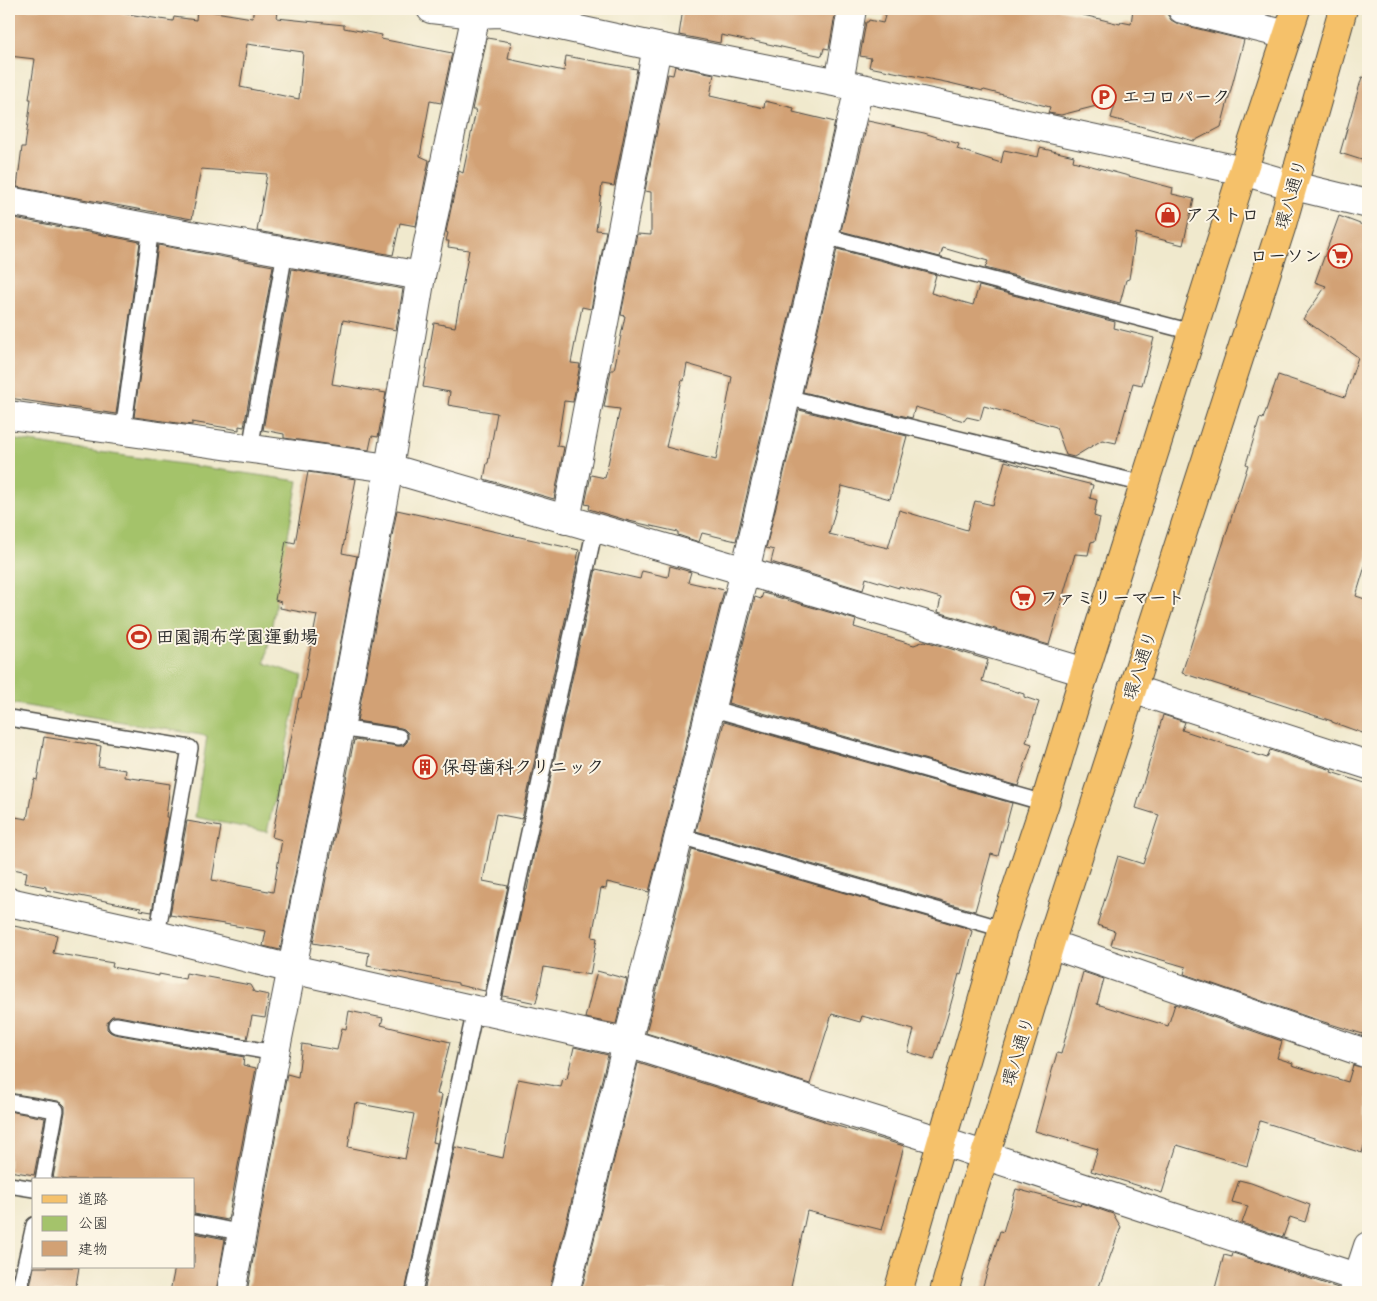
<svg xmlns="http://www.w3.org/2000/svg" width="1377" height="1301" font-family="Delius,'Klee One',sans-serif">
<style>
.green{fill:#a4c36b;stroke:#68774b}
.building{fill:#d2a174;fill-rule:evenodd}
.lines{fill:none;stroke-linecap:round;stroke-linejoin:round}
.service-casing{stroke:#494843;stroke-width:18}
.minor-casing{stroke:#494843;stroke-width:30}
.primary-casing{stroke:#494843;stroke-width:30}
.service{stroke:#fff;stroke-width:15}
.minor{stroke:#fff;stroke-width:28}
.primary{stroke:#f5c16b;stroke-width:28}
.labels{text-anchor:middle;stroke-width:4;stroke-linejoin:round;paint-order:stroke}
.poi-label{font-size:18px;font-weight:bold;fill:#2b2b2b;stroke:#fcf5e5;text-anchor:start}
.street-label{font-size:18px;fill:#2b2b2b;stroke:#fcf5e5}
</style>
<rect width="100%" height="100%" fill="#fcf5e5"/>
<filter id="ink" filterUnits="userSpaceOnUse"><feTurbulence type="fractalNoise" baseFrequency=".02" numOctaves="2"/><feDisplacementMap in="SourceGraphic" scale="10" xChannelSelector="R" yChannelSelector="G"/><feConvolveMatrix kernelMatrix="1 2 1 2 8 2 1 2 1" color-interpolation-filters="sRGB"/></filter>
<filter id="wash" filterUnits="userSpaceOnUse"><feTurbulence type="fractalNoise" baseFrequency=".0096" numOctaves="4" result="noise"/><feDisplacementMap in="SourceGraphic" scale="20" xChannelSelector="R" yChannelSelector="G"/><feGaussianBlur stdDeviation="1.12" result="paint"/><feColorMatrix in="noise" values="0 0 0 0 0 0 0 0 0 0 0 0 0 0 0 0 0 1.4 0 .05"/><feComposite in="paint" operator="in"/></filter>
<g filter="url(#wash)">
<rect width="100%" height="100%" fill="#f0e9cd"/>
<path class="green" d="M9 439 298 481 265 663 302 676 267 832 195 817 207 736 9 703Z"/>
<g id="blocks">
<g class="building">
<path d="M9 9H122L121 13 173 21 174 17 196 20 197 9 252 18 254 9H262L278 11 277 18 344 25V28L382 35 381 39 452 53 441 103 430 101 420 156 429 160 416 226 400 223 393 255 257 231 267 174 201 169 192 219 17 187 22 147H25L31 99H29L35 59 9 56ZM247 44 303 52 299 99 240 87Z"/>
<path d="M683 9H822V12L835 15 829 49 824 48 822 56 750 40 749 41 721 35 720 43 679 35Z"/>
<path d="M887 9H1059L1120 24 1121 22 1131 24 1133 9H1167V14L1171 20 1178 24 1244 40 1221 127 1194 141 1111 118 1116 101 1061 115 1048 113 1050 107 984 90 983 91 950 83 869 67 871 58 860 56 866 22H868L869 20 883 23Z"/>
<path d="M487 38 511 42 508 59 564 71 566 56 637 69 614 186 602 184 596 230 606 231 591 309 582 307 571 363 580 364 573 402 564 401 557 446 564 447 554 499 484 479 487 463H488L497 413 448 405 450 392 423 387 434 323 455 327 469 250 448 247 449 241H446L448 233 446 232 459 171 463 173 476 110H472Z"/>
<path d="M675 66 714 74 710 96 764 108 765 101 794 108 793 112 835 122 736 541 702 533 699 542 678 535V532L629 521 589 509 590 505 585 504 591 475 605 478 620 409 604 407 611 370H614L625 316 621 315 637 234 651 235V192L645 191 668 74 673 75ZM687 364 732 377 716 460 666 447 682 380 684 381Z"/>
<path d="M1362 77 1368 78V162L1340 153Z"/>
<path d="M868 121 924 133 959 144 957 149 1001 163 1004 150 1038 157 1040 148 1074 156 1073 161 1173 188 1172 194 1194 199 1183 245 1136 233 1129 279 1126 280 1120 303 985 268 988 261 943 248 940 257 841 231Z"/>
<path d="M1339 216 1368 227V556L1356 596 1368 600V735L1332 722V721L1182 673 1248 465 1246 464 1260 418 1263 419 1278 375 1345 397 1358 357 1303 319 1326 286 1315 282Z"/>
<path d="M9 217 140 242 116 414 9 398Z"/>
<path d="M158 245 273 266 244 427 239 426V430L192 422V425L134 417Z"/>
<path d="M837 249 936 275 931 293 973 305 979 286 1115 322 1114 328 1154 338 1142 385 1133 383 1116 443 1102 440 1074 457 1066 455 1056 427 984 406 980 420 967 417 964 421 915 407 912 418 803 392Z"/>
<path d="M292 269 403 289 396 330 343 320 332 384 386 393 378 437 372 436 369 450 284 438V434L263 430Z"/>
<path d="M799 410 907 436 890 499 842 486 829 534 888 548 899 510 967 530 975 501 993 505 1005 461 1050 474H1049L1093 485 1090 498 1097 500 1094 516 1100 518 1095 541 1091 542 1088 555 1075 554 1049 645 938 612 941 598 899 586V588L866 578 863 590 771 562 774 550 766 548Z"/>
<path d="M308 472 356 479 342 553 357 556 325 725 280 950 263 946 266 931 170 915 187 821 221 827 212 880 273 892 282 840 272 837 299 698H301L317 615 280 608 281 602 275 600 286 541 295 543Z"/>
<path d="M397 510 579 550 576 565H577L522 819 496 814 483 881 508 886 485 991 458 985V983L367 966 369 953 313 943 354 740 398 746H403L407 742 408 739V733L404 729 401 728 357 721Z"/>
<path d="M670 566 691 572 688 582 724 590 649 892 607 882 606 889 601 888 592 937 597 938 590 975 544 967 536 1003 503 996 526 890H527L533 858 596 569 640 579 642 571 668 577Z"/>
<path d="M763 593 856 620 854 627 914 645 925 641 988 660 982 681 1024 694V697L1039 702 1026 742 1032 744 1018 786 728 703 755 597 761 599Z"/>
<path d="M1163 715 1185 722 1182 730 1267 758 1270 750 1332 770 1331 772 1368 784V1038L1362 1036 1363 1034 1366 1035 1311 1018 1184 974 1186 967 1111 945 1115 931 1097 925 1118 856 1143 864 1159 815 1136 808Z"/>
<path d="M724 722 1012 803 998 856 991 854 975 911 696 831Z"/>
<path d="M44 737 101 746 98 766 126 770 125 777 170 784 166 817H168L152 912 140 910 141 908 75 895V896L46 890V887L25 883 27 872 9 868V816L27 819 34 779 37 780Z"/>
<path d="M692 849 970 929V930L972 931 961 975 959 974 947 1018 934 1060 908 1052 914 1030 862 1016 860 1022 832 1014 810 1084 646 1033Z"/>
<path d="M9 925 57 935 53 953 113 963 112 967 159 976V974L185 979 186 973 250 985 254 992 269 995 265 1018 252 1016 247 1039 118 1016H112L109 1019 107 1023V1029L110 1032 114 1034 244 1057 243 1065 256 1068 228 1220 194 1214V1180H67L53 1178 65 1112V1106L62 1103 58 1101 9 1093Z"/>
<path d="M597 971 627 979 616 1024 585 1018Z"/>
<path d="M1083 972 1104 979 1097 1004 1168 1026 1175 1004 1282 1041 1277 1058 1293 1063 1292 1065 1348 1082 1353 1065 1368 1069V1132L1362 1153 1260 1121 1247 1166 1177 1145 1162 1193 1091 1171 1098 1149 1035 1131 1057 1053 1061 1054Z"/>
<path d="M349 1011 383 1018 381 1025 450 1042 437 1094 442 1095 433 1142 437 1143 405 1292H247L287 1074 298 1077 302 1044 337 1050 342 1028 346 1029ZM355 1103 414 1114 405 1159 348 1147Z"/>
<path d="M574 1047 608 1055 550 1288V1292H424L455 1147 503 1158 518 1079 561 1087 563 1078 567 1079Z"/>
<path d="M638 1063 824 1121V1122L904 1146 882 1230 807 1211 790 1292H581Z"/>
<path d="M9 1111 45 1118 34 1175 9 1171Z"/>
<path d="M1239 1180 1251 1183 1310 1205 1305 1222 1290 1217 1283 1237 1242 1223 1248 1206 1232 1202Z"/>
<path d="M1016 1189 1080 1206 1081 1203 1113 1214 1121 1227 1097 1292H981L1000 1231 1003 1232Z"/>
<path d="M194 1233 225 1239 216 1292H170L175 1267H194Z"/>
<path d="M1233 1253 1338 1288V1292H1214L1224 1255 1232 1257Z"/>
<path d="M9 1267H15L10 1292H9Z"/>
<path d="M34 1267H79L75 1292H29Z"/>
</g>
</g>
</g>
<g filter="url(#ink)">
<use href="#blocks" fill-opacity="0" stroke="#494843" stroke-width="1"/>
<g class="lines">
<g class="service-casing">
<g id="service">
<path d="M824 236 1192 332"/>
<path d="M786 397 1144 484"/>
<path d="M123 431 151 228"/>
<path d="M250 449 285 252"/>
<path d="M710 708 1045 803"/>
<path d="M9 718 190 748 157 935"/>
<path d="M340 728 399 737"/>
<path d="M680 836 1003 929"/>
<path d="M490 1012 595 528"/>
<path d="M116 1025 275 1053"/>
<path d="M9 1102 56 1110 43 1180"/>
<path d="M9 1185 34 1189"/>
<path d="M194 1223 243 1233"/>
<path d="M19 1292 34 1225"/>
<path d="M414 1292 475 1010"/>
</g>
</g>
<g class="minor-casing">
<g id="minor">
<path d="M431 9 475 14 500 13 657 47 839 83 1243 171 1294 186 1368 204"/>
<path d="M1182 9 1288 35"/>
<path d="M839 83 852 9"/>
<path d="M9 201 151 228 421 276"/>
<path d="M9 415 389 468 745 571 1085 672"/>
<path d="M566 520 657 47"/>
<path d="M1132 689 1368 765"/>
<path d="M9 902 157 935 292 969 475 1010 490 1012 627 1043 941 1141 1368 1281"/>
<path d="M1050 944 1368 1054"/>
<path d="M231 1292 275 1053 340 728 389 468 421 276 477 9"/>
<path d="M565 1292 745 571 859 88"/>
<path d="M1353 1292 1368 1246"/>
</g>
</g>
<g class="primary-casing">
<g id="primary">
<path d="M898 1292 1003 929 1045 803 1085 672 1243 171 1296 9"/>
<path d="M944 1292 970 1200 998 1116 1050 944 1281 228 1343 9"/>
</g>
</g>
<use href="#service" class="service"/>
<use href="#minor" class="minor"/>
<use href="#primary" class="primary"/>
</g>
</g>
<defs>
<g id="parking-ring" transform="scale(1.25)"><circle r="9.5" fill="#fcf5e5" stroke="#c8321e" stroke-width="1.5"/><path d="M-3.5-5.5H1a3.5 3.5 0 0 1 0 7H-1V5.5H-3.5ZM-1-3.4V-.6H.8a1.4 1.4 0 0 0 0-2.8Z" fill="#c8321e"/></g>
<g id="shop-ring" transform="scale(1.25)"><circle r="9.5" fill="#fcf5e5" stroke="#c8321e" stroke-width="1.5"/><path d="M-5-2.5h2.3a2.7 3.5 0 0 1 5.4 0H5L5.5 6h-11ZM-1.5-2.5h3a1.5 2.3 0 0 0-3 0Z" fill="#c8321e"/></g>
<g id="supermarket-ring" transform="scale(1.25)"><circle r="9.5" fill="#fcf5e5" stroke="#c8321e" stroke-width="1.5"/><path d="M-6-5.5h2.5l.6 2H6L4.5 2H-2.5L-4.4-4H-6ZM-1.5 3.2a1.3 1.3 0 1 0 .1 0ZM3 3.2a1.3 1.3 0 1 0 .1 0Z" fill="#c8321e"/></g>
<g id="stadium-ring" transform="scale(1.25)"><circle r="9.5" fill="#fcf5e5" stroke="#c8321e" stroke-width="1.5"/><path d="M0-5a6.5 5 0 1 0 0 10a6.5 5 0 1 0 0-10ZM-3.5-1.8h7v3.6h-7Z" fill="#c8321e"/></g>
<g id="building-ring" transform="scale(1.25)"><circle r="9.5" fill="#fcf5e5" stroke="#c8321e" stroke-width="1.5"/><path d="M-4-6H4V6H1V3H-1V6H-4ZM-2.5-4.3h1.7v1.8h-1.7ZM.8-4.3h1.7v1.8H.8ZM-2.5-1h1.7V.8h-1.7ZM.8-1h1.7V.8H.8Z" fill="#c8321e"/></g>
</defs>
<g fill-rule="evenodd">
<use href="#parking-ring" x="1104" y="97"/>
<use href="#shop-ring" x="1168" y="215"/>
<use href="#supermarket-ring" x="1340" y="256"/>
<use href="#supermarket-ring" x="1023" y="598"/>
<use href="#stadium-ring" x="139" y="637"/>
<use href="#building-ring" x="425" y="767"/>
</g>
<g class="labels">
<g class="poi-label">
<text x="1122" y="103">エコロパーク</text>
<text x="1186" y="221">アストロ</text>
<text x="1322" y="262" text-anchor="end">ローソン</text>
<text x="1040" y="604">ファミリーマート</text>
<text x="156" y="643">田園調布学園運動場</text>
<text x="442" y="773">保母歯科クリニック</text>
</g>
<g class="street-label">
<text transform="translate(1291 194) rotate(-74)" y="6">環八通り</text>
<text transform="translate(1140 665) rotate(-72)" y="6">環八通り</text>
<text transform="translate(1018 1051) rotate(-73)" y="6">環八通り</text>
</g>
</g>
<rect width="1377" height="1301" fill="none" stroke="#fcf5e5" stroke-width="30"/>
<rect x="32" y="1178" width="162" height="90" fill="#fcf5e5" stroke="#a8a49b"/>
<rect x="42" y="1195" width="25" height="8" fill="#f5c16b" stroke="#a8a49b"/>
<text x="78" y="1204" font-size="15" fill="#2b2b2b">道路</text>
<rect x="42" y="1216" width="25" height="15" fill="#a4c36b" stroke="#a8a49b"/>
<text x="78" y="1228" font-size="15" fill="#2b2b2b">公園</text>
<rect x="42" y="1241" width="25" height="15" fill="#d2a174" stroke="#a8a49b"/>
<text x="78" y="1254" font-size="15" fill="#2b2b2b">建物</text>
</svg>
